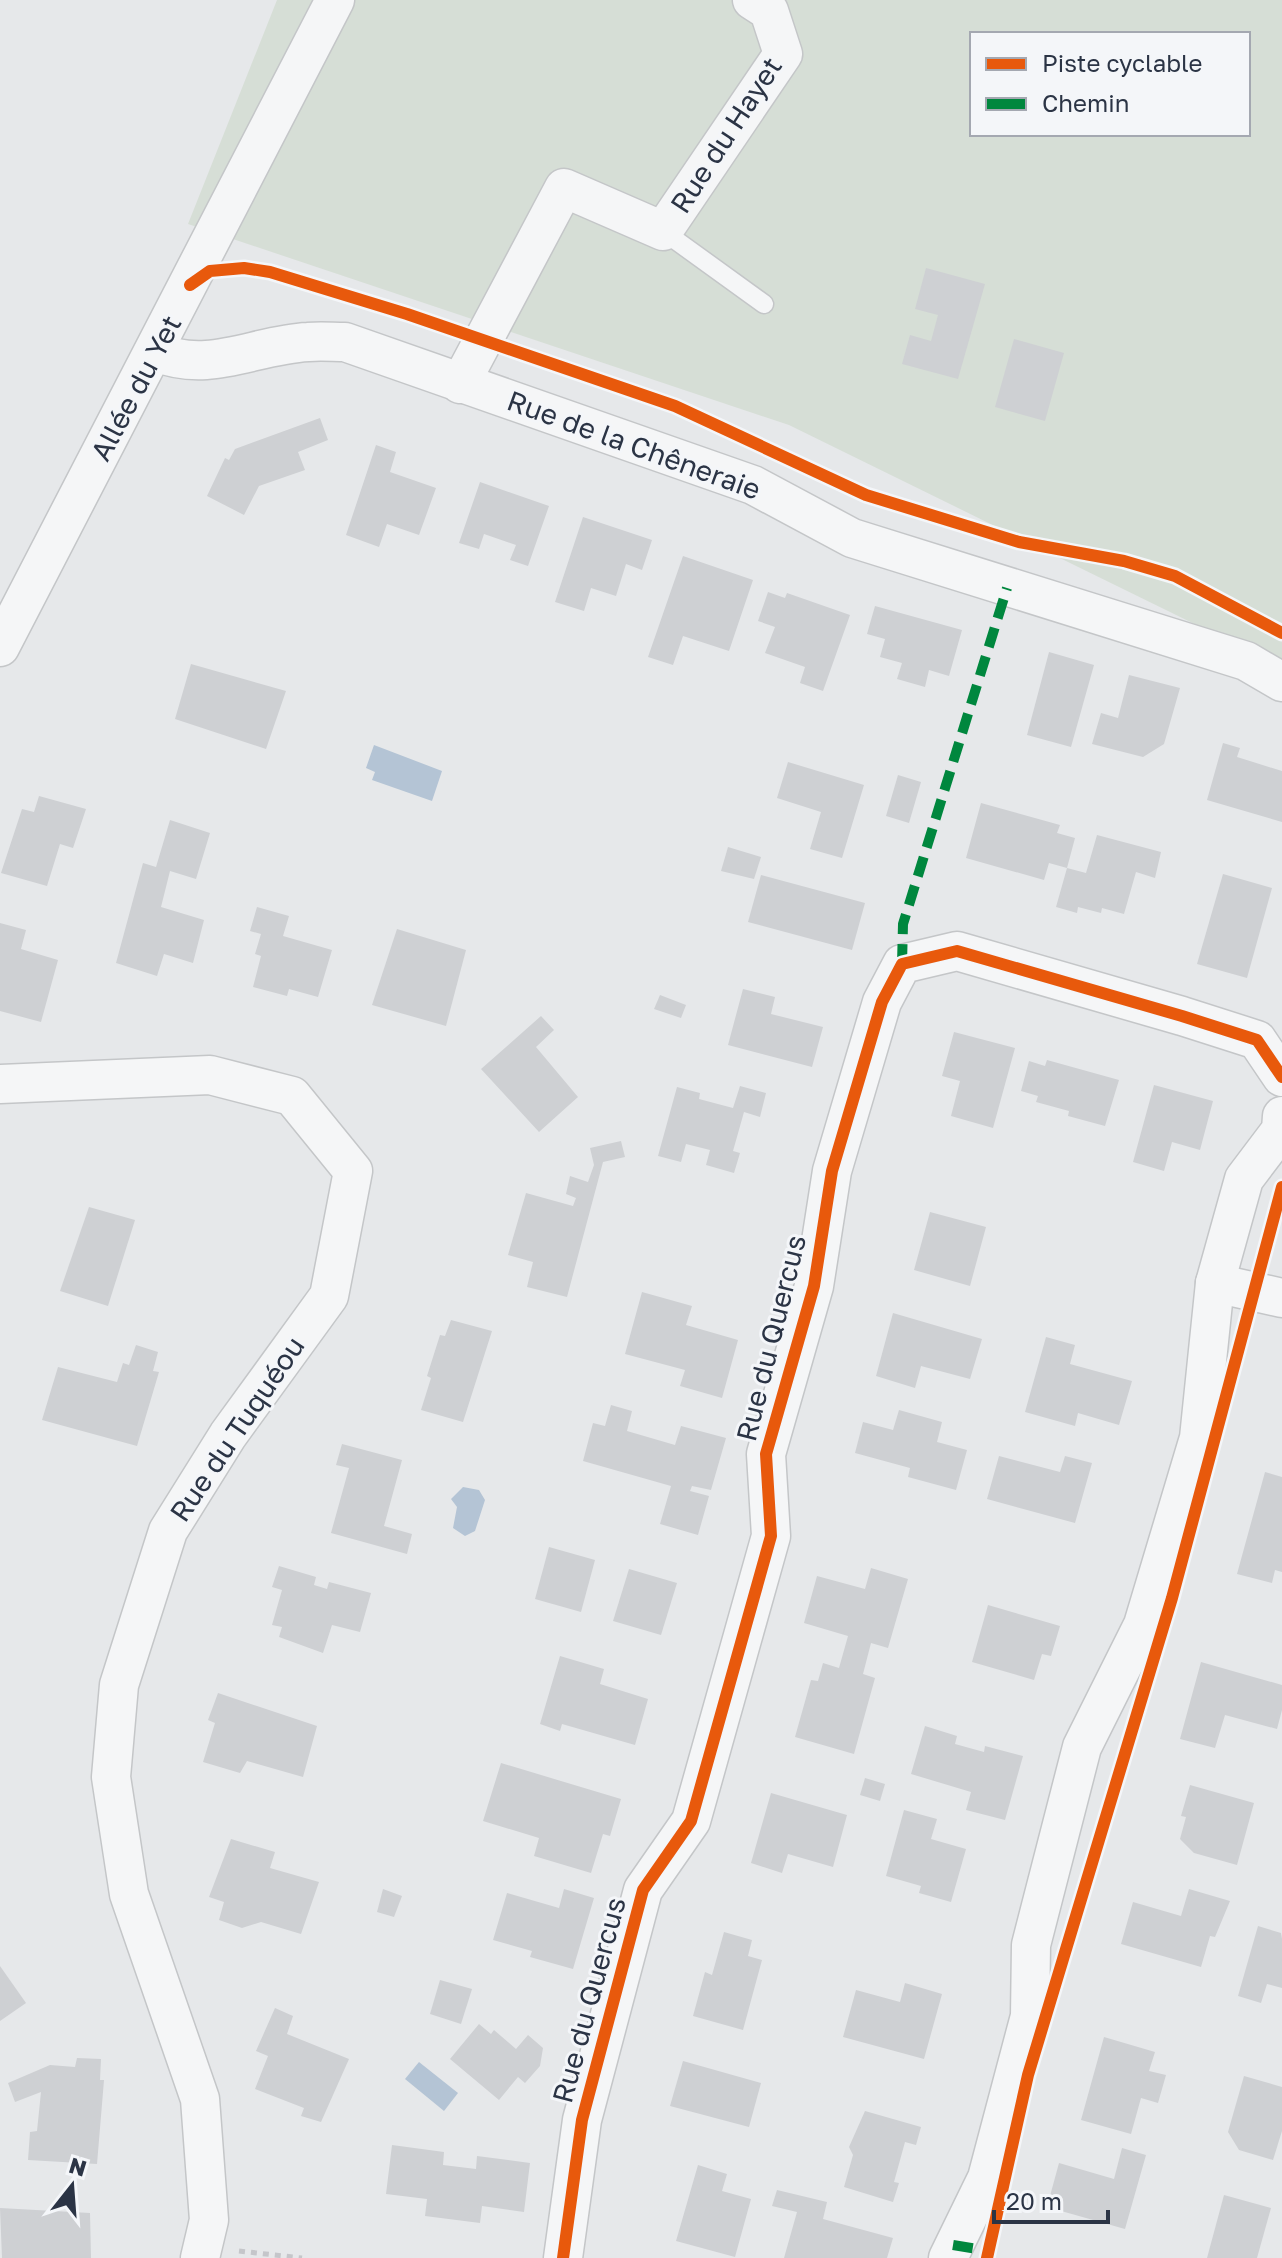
<svg xmlns="http://www.w3.org/2000/svg" width="1282" height="2258" font-family="'Golos Text',sans-serif">
<style>
.green{fill:#d6ded6;fill-rule:evenodd}
.water{fill:#b4c4d5}
.building{fill:#ced0d3}
.lines{fill:none;stroke-linecap:round;stroke-linejoin:round}
.lane-casing{stroke:#c4c6c8;stroke-width:21}
.street-casing{stroke:#c4c6c8;stroke-width:41}
.path{stroke:#c5c6ca;stroke-width:5;stroke-dasharray:6 6;stroke-linecap:butt}
.lane{stroke:#f5f6f7;stroke-width:18}
.street{stroke:#f5f6f7;stroke-width:38}
.quiet{stroke:#00873e;stroke-width:10;stroke-dasharray:20 10;stroke-linecap:butt}
.cycleway-casing{stroke:#f4f6f9;stroke-width:17}
.cycleway{stroke:#e8590c;stroke-width:12}
.labels{text-anchor:middle;stroke-width:6;stroke-linejoin:round;paint-order:stroke}
.street-label{font-size:28px;fill:#2b3445;stroke:#f4f6f9}
</style>
<rect width="100%" height="100%" fill="#e6e8ea"/>
<path class="green" d="M277 0H1282V667L789 425 188 224ZM972 34H1248V134H972Z"/>
<g class="water">
<path d="M374 745 442 771 432 801 372 780 375 772 366 768Z"/>
<path d="M463 1487 479 1490 485 1500 475 1531 465 1536 453 1528 457 1507 451 1499Z"/>
<path d="M419 2062 458 2093 444 2111 405 2079Z"/>
</g>
<g class="building">
<path d="M926 268 985 284 958 379 902 364 910 335 931 341 938 315 915 309Z"/>
<path d="M1014 339 1064 353 1045 421 995 407Z"/>
<path d="M320 418 328 440 298 452 305 470 259 486 244 515 207 496 225 458 229 460 235 449Z"/>
<path d="M376 445 396 452 390 472 436 488 419 535 387 524 379 547 346 535Z"/>
<path d="M480 482 549 506 528 566 510 560 516 545 484 534 479 549 459 543Z"/>
<path d="M583 517 652 540 642 570 626 564 616 596 591 588 584 611 555 602Z"/>
<path d="M683 556 753 580 729 651 683 636 673 665 648 657Z"/>
<path d="M768 592 785 598 787 593 850 615 823 691 800 683 805 667 765 653 775 627 758 621Z"/>
<path d="M875 606 962 630 949 676 929 670 925 687 897 679 902 663 880 657 885 639 867 634Z"/>
<path d="M1049 652 1094 665 1071 747 1027 735Z"/>
<path d="M191 664 286 691 266 749 175 719Z"/>
<path d="M1129 675 1180 688 1164 744 1143 757 1092 744 1101 713 1118 718Z"/>
<path d="M1223 743 1240 748 1237 757 1282 771V822L1207 800Z"/>
<path d="M788 762 864 785 842 858 810 849 821 812 777 798Z"/>
<path d="M898 775 921 782 909 823 886 816Z"/>
<path d="M39 796 86 809 73 848 60 844 47 886 1 873 22 809 34 812Z"/>
<path d="M981 803 1060 825 1057 833 1075 838 1067 868 1049 863 1044 880 966 858Z"/>
<path d="M170 820 210 833 196 879 170 871 161 907 204 920 193 963 164 954 157 976 116 963 143 863 156 867Z"/>
<path d="M1097 835 1161 852 1155 878 1136 872 1124 914 1102 908 1101 913 1078 907 1077 913 1056 907 1067 868 1086 873Z"/>
<path d="M728 847 761 857 754 879 721 871Z"/>
<path d="M1223 874 1272 888 1247 978 1197 964Z"/>
<path d="M761 875 865 903 852 950 748 922Z"/>
<path d="M257 907 289 916 283 936 332 950 318 997 289 989 287 996 253 987 261 956 255 954 261 934 250 931Z"/>
<path d="M0 923 26 930 21 949 58 960 41 1022 0 1011Z"/>
<path d="M397 929 466 950 446 1026 372 1005Z"/>
<path d="M743 989 775 997 771 1014 823 1027 812 1067 728 1045Z"/>
<path d="M660 995 686 1005 681 1018 654 1009Z"/>
<path d="M541 1016 554 1030 536 1047 578 1097 539 1132 481 1069Z"/>
<path d="M954 1032 1015 1048 993 1128 951 1116 960 1081 942 1076Z"/>
<path d="M1047 1060 1119 1080 1105 1126 1068 1116 1069 1111 1036 1102 1038 1096 1021 1091 1029 1061 1045 1066Z"/>
<path d="M1154 1085 1213 1101 1200 1150 1172 1142 1164 1171 1133 1162Z"/>
<path d="M740 1086 766 1093 760 1117 744 1112 733 1151 740 1153 734 1173 706 1165 710 1150 686 1144 681 1162 658 1156 677 1087 700 1093 699 1099 733 1108Z"/>
<path d="M621 1141 625 1157 603 1162 567 1297 527 1287 533 1262 508 1255 526 1193 573 1206 576 1198 566 1194 570 1176 588 1182 594 1165 590 1148Z"/>
<path d="M89 1207 135 1220 108 1306 60 1291Z"/>
<path d="M930 1212 986 1227 970 1286 914 1270Z"/>
<path d="M642 1292 692 1306 686 1325 738 1340 722 1398 680 1386 685 1370 625 1354Z"/>
<path d="M893 1313 982 1339 970 1379 921 1366 915 1388 876 1376Z"/>
<path d="M451 1320 492 1331 463 1422 421 1410 431 1378 427 1376 440 1335 445 1336Z"/>
<path d="M1046 1337 1075 1345 1070 1364 1132 1381 1119 1425 1078 1413 1075 1426 1025 1412Z"/>
<path d="M136 1345 158 1352 153 1371 159 1372 137 1446 42 1420 58 1367 117 1382 123 1363 129 1365Z"/>
<path d="M611 1405 632 1411 627 1431 675 1445 681 1426 726 1438 711 1490 692 1486 690 1491 709 1496 698 1535 660 1524 671 1486 583 1461 593 1423 605 1426Z"/>
<path d="M899 1410 942 1422 937 1442 967 1450 956 1490 908 1477 910 1468 855 1453 863 1422 893 1430Z"/>
<path d="M342 1444 402 1460 384 1526 412 1534 407 1554 331 1533 349 1468 336 1465Z"/>
<path d="M999 1456 1060 1472 1065 1456 1092 1463 1075 1523 987 1499Z"/>
<path d="M1265 1472 1282 1477V1572L1275 1570 1272 1583 1237 1574Z"/>
<path d="M549 1547 595 1560 581 1612 535 1599Z"/>
<path d="M279 1566 316 1577 314 1585 327 1589 329 1582 371 1593 360 1632 332 1625 323 1653 279 1637 282 1627 272 1625 282 1590 272 1587Z"/>
<path d="M871 1568 908 1579 888 1648 871 1643 863 1674 875 1678 854 1754 795 1737 811 1680 818 1681 823 1663 839 1668 848 1636 804 1623 817 1576 865 1589Z"/>
<path d="M629 1569 677 1583 661 1635 613 1621Z"/>
<path d="M988 1605 1060 1626 1051 1656 1042 1654 1034 1680 972 1662Z"/>
<path d="M560 1656 604 1669 600 1684 648 1699 635 1745 562 1724 560 1731 540 1724Z"/>
<path d="M1201 1662 1282 1685V1710L1277 1729 1225 1715 1215 1748 1180 1739Z"/>
<path d="M218 1693 317 1726 303 1777 247 1761 240 1773 203 1762 215 1723 208 1720Z"/>
<path d="M925 1726 957 1736 955 1744 984 1752 985 1746 1023 1756 1005 1820 966 1810 971 1792 911 1774Z"/>
<path d="M501 1763 621 1799 610 1836 603 1834 591 1873 534 1856 539 1838 483 1821Z"/>
<path d="M865 1778 885 1784 880 1801 860 1795Z"/>
<path d="M1190 1785 1254 1803 1237 1865 1194 1853 1180 1839 1186 1817 1181 1816Z"/>
<path d="M771 1793 847 1815 833 1867 788 1854 782 1873 751 1863Z"/>
<path d="M904 1810 937 1819 931 1839 966 1849 951 1902 919 1893 921 1886 886 1876Z"/>
<path d="M231 1839 275 1852 270 1868 319 1882 301 1934 261 1922 242 1928 219 1920 224 1902 209 1897Z"/>
<path d="M383 1889 402 1896 394 1917 377 1912Z"/>
<path d="M564 1889 594 1898 573 1969 530 1957 532 1951 493 1940 507 1893 559 1908Z"/>
<path d="M1189 1889 1230 1901 1215 1937 1210 1936 1201 1967 1121 1944 1133 1902 1181 1916Z"/>
<path d="M1258 1926 1281 1933 1282 1939V1988L1267 1984 1261 2003 1238 1996Z"/>
<path d="M724 1932 752 1940 748 1956 762 1960 743 2030 693 2016 705 1972 712 1975Z"/>
<path d="M0 1966 26 2003 0 2021Z"/>
<path d="M440 1980 472 1989 461 2024 430 2014Z"/>
<path d="M905 1983 942 1994 924 2059 843 2037 856 1990 900 2002Z"/>
<path d="M275 2008 293 2016 287 2034 349 2059 321 2122 301 2116 304 2108 255 2089 268 2056 256 2051Z"/>
<path d="M479 2024 491 2034 494 2030 516 2049 528 2035 543 2048 540 2066 525 2083 518 2077 499 2100 450 2059Z"/>
<path d="M1104 2037 1155 2052 1149 2071 1166 2075 1158 2103 1141 2098 1131 2134 1081 2120Z"/>
<path d="M77 2058 101 2059 100 2080H104L97 2164 28 2160 30 2132 37 2131 41 2092 15 2102 8 2083 50 2065 75 2067Z"/>
<path d="M683 2061 761 2083 749 2127 670 2106Z"/>
<path d="M1244 2076 1282 2087V2131L1273 2160 1239 2150 1228 2132Z"/>
<path d="M865 2111 921 2127 916 2145 905 2142 894 2182 899 2183 893 2202 844 2187 853 2155 849 2147Z"/>
<path d="M392 2145 444 2152 443 2165 476 2169 477 2156 530 2163 524 2212 482 2206 480 2223 425 2216 427 2199 386 2194Z"/>
<path d="M1122 2148 1146 2155 1125 2229 1047 2207 1059 2163 1114 2179Z"/>
<path d="M698 2165 727 2174 722 2191 751 2199 735 2257 676 2241Z"/>
<path d="M777 2190 827 2202 823 2219 893 2238 887 2258H784L797 2212 772 2206Z"/>
<path d="M1224 2195 1271 2208 1257 2258H1207Z"/>
<path d="M0 2208 90 2213 91 2258H2Z"/>
</g>
<g class="lines">
<g class="lane-casing">
<path id="lane" d="M663 231 764 304"/>
</g>
<g class="street-casing">
<g id="street">
<path d="M155 352C211 374 253 345 308 342 320 341 333 342 345 342L753 485 852 538 1246 661 1282 682"/>
<path d="M460 384 564 188 663 231 783 54 769 11 752 0"/>
<path d="M0 647 335 0"/>
<path d="M0 1084 210 1075 292 1096 353 1171 329 1296 228 1435 168 1531 119 1685 111 1777 129 1894 200 2099 209 2220 200 2258"/>
<path d="M1215 1283 1282 1298"/>
<path d="M563 2258 582 2120 643 1890 691 1821 771 1536 766 1454 814 1286 832 1171 882 1002 902 964 957 951 1182 1016 1257 1040 1282 1077"/>
<path d="M948 2258 987 2178 1030 2016 1031 1945 1082 1747 1143 1625 1199 1438 1215 1283 1244 1179 1281 1130 1282 1116"/>
</g>
</g>
<path class="path" d="M239 2251 302 2258"/>
<use href="#lane" class="lane"/>
<use href="#street" class="street"/>
<g class="quiet">
<path d="M902 964 903 924 1007 588"/>
<path d="M953 2245 990 2251"/>
</g>
<g class="cycleway-casing">
<g id="cycleway">
<path d="M190 285 210 271 244 268 270 272 407 314 675 406 866 495 1019 542 1124 561 1175 576 1282 633"/>
<path d="M563 2258 582 2120 643 1890 691 1821 771 1536 766 1454 814 1286 832 1171 882 1002 902 964 957 951 1182 1016 1257 1040 1282 1077"/>
<path d="M987 2258 1028 2075 1172 1598 1282 1187"/>
</g>
</g>
<use href="#cycleway" class="cycleway"/>
</g>
<g class="labels">
<g class="street-label">
<text transform="translate(726 135) rotate(-57)" y="10">Rue du Hayet</text>
<text transform="translate(136 388) rotate(-62)" y="10">Allée du Yet</text>
<text transform="translate(634 445) rotate(20)" y="10">Rue de la Chêneraie</text>
<text transform="translate(771 1338) rotate(-76)" y="10">Rue du Quercus</text>
<text transform="translate(237 1429) rotate(-56)" y="10">Rue du Tuquéou</text>
<text transform="translate(589 2000) rotate(-75)" y="10">Rue du Quercus</text>
</g>
</g>
<rect x="970" y="32" width="280" height="104" fill="#f4f6f9" stroke="#a4a8b1" stroke-width="2"/>
<rect x="986" y="58" width="40" height="12" fill="#e8590c" stroke="#a4a8b1" stroke-width="2"/>
<text x="1042" y="72" font-size="24" fill="#2b3445">Piste cyclable</text>
<rect x="986" y="98" width="40" height="12" fill="#00873e" stroke="#a4a8b1" stroke-width="2"/>
<text x="1042" y="112" font-size="24" fill="#2b3445">Chemin</text>
<g transform="translate(72 2186) rotate(17)" stroke="#f4f6f9" stroke-width="6" paint-order="stroke">
<path d="M0-6L14 30L0 20L-14 30Z" fill="#2b3445"/>
<text y="-12" font-size="22" font-weight="bold" text-anchor="middle" fill="#2b3445">N</text>
</g>
<path d="M994 2210v12h114v-12" fill="none" stroke="#2b3445" stroke-width="4"/>
<text x="1006" y="2210" font-size="24" fill="#2b3445" stroke="#f4f6f9" stroke-width="6" paint-order="stroke">20 m</text>
</svg>
